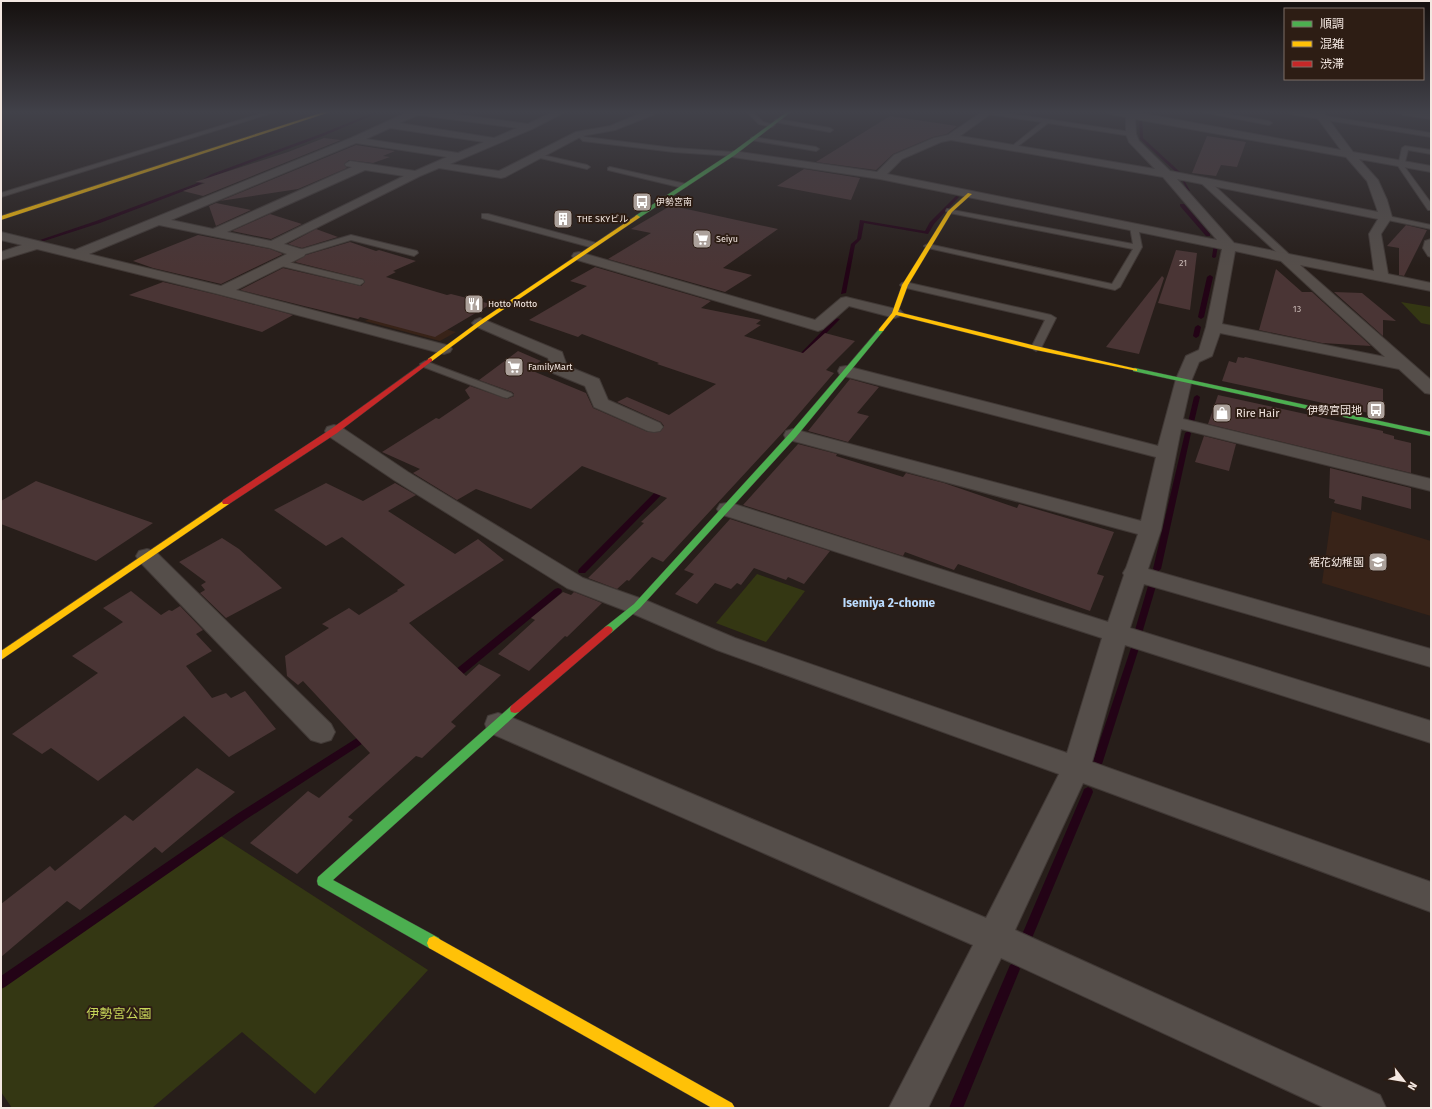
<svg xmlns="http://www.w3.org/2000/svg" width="1432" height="1109" font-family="'Fira Sans','Noto Sans JP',sans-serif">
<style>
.built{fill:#382318}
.green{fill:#343713}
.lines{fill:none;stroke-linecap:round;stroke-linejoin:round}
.stream{fill:#230316;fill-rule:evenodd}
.building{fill:#4a3535}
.lane-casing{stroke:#413936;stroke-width:2}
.street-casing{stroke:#413936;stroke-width:2}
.fast-casing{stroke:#413936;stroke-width:1}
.slow-casing{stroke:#413936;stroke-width:1}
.jam-casing{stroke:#413936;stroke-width:1}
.lane{fill:#554e4a;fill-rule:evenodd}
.street{fill:#554e4a;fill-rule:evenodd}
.fast{fill:#4caf50;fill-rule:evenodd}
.slow{fill:#ffc107;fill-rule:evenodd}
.jam{fill:#c62828;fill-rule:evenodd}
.labels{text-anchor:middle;stroke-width:4;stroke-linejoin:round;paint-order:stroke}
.far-poi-label{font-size:9px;fill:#f3e7e1;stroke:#2d1d14;text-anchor:start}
.number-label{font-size:9px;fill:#c9bab6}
.poi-label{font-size:11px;fill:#f3e7e1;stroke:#2d1d14;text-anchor:end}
.neighbourhood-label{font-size:12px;font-weight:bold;fill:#bbdcff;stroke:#2d1d14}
.near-park-label{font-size:13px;fill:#c7d659;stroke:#2d1d14}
</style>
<rect width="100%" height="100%" fill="#271e1a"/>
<g class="built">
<path d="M383 312 456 332 440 341 365 321Z"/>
<path d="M1332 511 1431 541V616L1322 583Z"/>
</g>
<g class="green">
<path d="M1401 302 1431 307V325L1421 323Z"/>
<path d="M757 574 805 591 766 642 716 623Z"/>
<path d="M213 831 428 970 315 1094 242 1032 152 1108H12L1 1092V982Z"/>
</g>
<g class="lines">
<g class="stream">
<path d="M375 112H380L323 136 214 176 197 186 100 223 44 241 40 240 96 221 195 184 212 174 321 134Z"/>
<path d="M1139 117 1142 118 1143 138 1181 173V175H1179L1140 139Z"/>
<path d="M1181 178H1183L1190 191H1188Z"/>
<path d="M956 196 959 197 934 224 928 234 864 223 861 239 855 245 846 293 841 294 851 244 857 239 860 220 925 231 930 222Z"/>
<path d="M1180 204H1184L1210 234V236H1206L1180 206Z"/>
<path d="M1214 244 1218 245 1216 257 1214 258 1212 257Z"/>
<path d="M1210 275 1213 277 1204 317 1201 319 1198 317 1207 277Z"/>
<path d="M835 318 840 319 802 358H798V356Z"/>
<path d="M1198 325 1201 327 1199 336 1196 338 1193 336 1195 327Z"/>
<path d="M1197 395 1200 397 1194 422 1191 424 1189 423 1188 422 1194 397Z"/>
<path d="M1188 431 1191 433 1161 569 1157 572 1153 569 1185 433Z"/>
<path d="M662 485H668L669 487 585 573H579L578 571 579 569Z"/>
<path d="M1152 583 1156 586 1143 630 1142 632H1136L1135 630 1148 586Z"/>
<path d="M558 588 561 589 562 591 561 593 455 681 452 682 449 681 447 678 449 675 555 589Z"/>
<path d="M1135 645 1138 646 1139 648 1103 761 1102 764 1098 765 1094 764 1093 761 1131 648 1132 646Z"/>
<path d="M368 731 371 732 373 735 371 738 245 820 5 987 1 989V976L237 814Z"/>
<path d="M1088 787 1092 789 1093 792 1032 938 1028 940 1024 938 1022 934 1024 930 1083 792 1084 789Z"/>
<path d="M1014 963 1018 965 1020 969 963 1108H949L1010 965Z"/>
</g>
</g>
<g class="building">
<path d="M890 116 957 126 947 134 933 137 893 154 876 170 816 162Z"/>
<path d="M1207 136 1246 142 1237 167 1221 165 1216 176 1192 173Z"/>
<path d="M324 138 341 140 203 196 183 191 205 183 195 182 288 152Z"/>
<path d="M356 145 395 151 383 156 390 157 373 163 349 160 344 164 347 168 298 189 220 201Z"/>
<path d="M804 169 860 178 851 200 777 186Z"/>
<path d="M216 203 251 210 216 226 209 206Z"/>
<path d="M670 206H673L778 229 723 268 752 275 725 292 608 259 651 233 631 229Z"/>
<path d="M270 214 302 224 271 239 232 231Z"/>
<path d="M1406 225 1427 230 1404 276 1399 275V248L1387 246Z"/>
<path d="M316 229 338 237 302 248 288 244Z"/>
<path d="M198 235 270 249 283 254 221 284 153 268 133 261Z"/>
<path d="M350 242 376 251 379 250 416 261 393 271 396 272 386 277 447 295 451 294 491 304 435 337 360 317 358 319 308 307 240 290 283 268 361 286 365 282 363 279 295 262 306 255Z"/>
<path d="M1176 250 1197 253 1190 310 1158 303Z"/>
<path d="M595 267 711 301 701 308 761 320 756 324 761 325 744 336 803 353 825 333 855 341 826 370 834 373 785 430 663 562 652 557 629 581 627 580 617 589 588 578 644 523 641 522 667 498 582 466 531 509 476 489 457 500 413 473 420 469 382 452 436 418 439 419 470 398 465 390 470 386 507 399 514 396V394L512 392 479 380 518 351 541 361 528 369 586 393 593 408 648 432H660L664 426 661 422 617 402 627 397 669 415 716 384 657 364 659 363 582 334 578 337 529 320 587 286 570 281Z"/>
<path d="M1276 269 1302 292H1312L1371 346 1322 343 1259 330Z"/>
<path d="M1162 276 1164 278 1139 354 1106 347Z"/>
<path d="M163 282 218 295 293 315 262 332 129 295Z"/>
<path d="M1334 292 1362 293 1396 321 1383 320V336Z"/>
<path d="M1238 357 1244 358 1245 357 1383 389V416L1222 381 1229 361 1236 363Z"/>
<path d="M850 379 879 387 857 413 869 416 848 442 808 431Z"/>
<path d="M1218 395 1383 431V433L1394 436V439L1411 443V473L1208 424Z"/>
<path d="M1204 436 1236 444 1229 471 1195 462Z"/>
<path d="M798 444 837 454 836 456 903 477 906 473 944 483 1017 508 1019 504 1114 532 1097 574 1104 576 1090 611 958 564 954 570 905 552 903 556 743 505Z"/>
<path d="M1330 468 1411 488V509L1362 496 1361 510 1334 503 1335 500 1329 498Z"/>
<path d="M36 481 91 501 153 523 96 561 1 524V501Z"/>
<path d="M326 483 363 501 395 483 416 495 388 511 455 554 478 539 504 560 409 623 466 676 479 664 501 675 451 722 456 726 422 758 416 756 348 817 353 820 297 874 250 843 308 791 319 798 370 753 303 681 298 685 287 676 285 656 329 628 322 624 349 608 359 615 398 591 397 590 405 585 342 537 326 546 274 510Z"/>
<path d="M730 519 830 551 804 584 788 577 786 580 754 568 741 585 737 583 731 589 715 583 697 604 675 594 694 574 684 570Z"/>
<path d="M222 538 239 549 282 588 226 618 200 593 205 590 201 585 206 582 179 562Z"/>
<path d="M131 591 161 615 169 610 172 611 180 606 203 630 196 634 212 651 186 666 212 698 226 693 231 698 245 691 276 729 229 757 184 716 98 781 51 748 42 754 12 734 98 673 72 656 123 622 103 608Z"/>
<path d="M563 592 571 595 574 592 602 603 567 637 565 636 529 671 498 654 535 620 531 618Z"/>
<path d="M197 768 235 792 162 853 155 847 80 910 67 901 1 957V904L50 866 55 871 125 815 133 821Z"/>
</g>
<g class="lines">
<g class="lane-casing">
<g id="lane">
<path d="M266 112H275L1 197V193Z"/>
<path d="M747 112H753L763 122 775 125 772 127 759 124Z"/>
<path d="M985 112H1000L1131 132 1134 134 1131 136 1048 123 1013 150 1011 149V147L1042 122 988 114Z"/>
<path d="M1202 112H1215L1269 121 1272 123 1269 125Z"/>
<path d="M1287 112H1301L1431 133V137L1290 114Z"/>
<path d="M777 119 830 128 833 130 830 132 775 122V120Z"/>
<path d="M579 132 585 137 674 148 733 152 736 154 733 156 674 152 583 141 576 134Z"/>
<path d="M753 137 816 147 819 149 816 151 751 140V138Z"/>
<path d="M1405 146 1431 150V154L1408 150 1404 166 1431 203V210H1428L1398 166 1402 148Z"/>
<path d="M538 154 587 165 590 167 587 169 536 157 535 156Z"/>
<path d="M610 167 686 184 687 186 683 188 608 170V168Z"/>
<path d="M1200 178H1206L1291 256 1292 258 1291 260H1285L1200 182Z"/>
<path d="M947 209 1133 244 1130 227 1134 225 1138 227 1142 247 1120 287 1115 290 928 248 924 246 928 244 1112 284 1133 249 950 213 946 211Z"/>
<path d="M482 214H488L596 243 597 245 593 247H590L482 218Z"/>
<path d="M1383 215 1431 225V229L1383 219Z"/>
<path d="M351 235 417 251 418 253 414 256 351 240 299 256 295 253 296 251Z"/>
<path d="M1431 239V257L1428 256 1423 248 1425 241Z"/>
<path d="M280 260 363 280 364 282 360 285 277 265 276 263Z"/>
<path d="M905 282 1051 315 1056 318 1041 348 1036 351 1031 348 1045 320 902 287 900 285 902 283Z"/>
<path d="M425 361 511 393 513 395 507 398 503 397 421 366 420 364Z"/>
</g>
</g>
<g class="street-casing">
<g id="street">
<path d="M408 112H439L528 124 553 112H565L532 129 450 164 499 171 576 132 610 126 644 112H657L655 114 615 130 582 136 505 177 501 178 439 168 420 176 284 244 304 250 306 253 304 256 236 290 450 346 452 349 450 352 444 354 218 294 37 249 1 260V252L22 245 1 240V232L75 250 351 138ZM418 115H419L517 128 494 138 399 123ZM390 128 484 142 458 153 366 139ZM356 143 447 157 415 171 350 161 345 164 346 166 352 167 213 229 171 220ZM365 170 404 176 271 241 227 232ZM159 225 270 248 287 254 221 286 89 254Z"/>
<path d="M982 112H993L960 136 1155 169 1129 142 1126 134V117L1110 114 1108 112H1135L1341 150 1313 112H1323L1353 152 1431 166V172L1359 159 1378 180 1387 200 1392 217 1381 234 1388 274 1431 283V291L1300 265 1431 380V394L1425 393 1399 369 1220 333 1212 356 1199 362 1192 379 1183 419 1431 479V491L1181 429 1161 530 1148 569 1431 649V667L1144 584 1130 628 1431 721V743L1125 645 1092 762 1431 882V912L1083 783 1015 930 1380 1095 1386 1108H1325L1001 958 928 1108H889L973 945 488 732 485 724 488 716 498 713 508 716 986 918 1059 774 717 650 629 612 567 588 394 480 327 435 325 431 327 427 334 425 341 427 408 472 583 578 645 600 735 638 1067 753 1102 638 720 514 717 509 720 504 727 503 734 504 1108 622 1124 575 1123 573 1126 568 1138 534 786 439 784 435 786 431 793 429 1141 521 1156 457 840 375 838 371 840 367 846 366 1158 446 1176 379 1186 356 1199 350 1206 327 1222 249 880 179 733 157 728 154 733 151 877 172 894 155 934 138 948 135ZM1135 119 1346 157 1367 181 1378 212 1170 171 1139 141 1136 134ZM951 140 1163 177 1217 240 887 174 902 159 941 142ZM1177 179 1378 219 1369 234 1374 271 1234 243ZM1235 251 1281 261 1385 357 1222 324Z"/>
<path d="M1398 112 1431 113V119L1403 115Z"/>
<path d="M579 252 815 320 841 298 846 297 900 310 903 313 900 316 895 318 849 306 823 329 818 331 574 259 572 256 574 253Z"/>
<path d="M480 318 562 352 567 366 599 379 608 400 660 423 663 427 660 431 654 432 648 431 594 407 585 386 553 373 551 369 548 358 475 326 472 323 475 320Z"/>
<path d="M147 549 155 551 331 724 335 732 331 740 321 743 311 740 139 561 136 556 139 551Z"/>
</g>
</g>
<g class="fast-casing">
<g id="fast">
<path d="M787 112H791L735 155 639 218H635V216L731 153Z"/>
<path d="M879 329 884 330 796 437 640 608 611 633H605L603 630 605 627 634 604 790 433Z"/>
<path d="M1135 368 1431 432V436L1133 371V369Z"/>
<path d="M515 705 519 706 520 709 519 712 333 880 439 938 441 943 439 948 434 950 429 948 318 885 317 881 318 877 511 706Z"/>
</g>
</g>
<g class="slow-casing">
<g id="slow">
<path d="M324 112H330L1 220V216Z"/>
<path d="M968 193 972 194 952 212 908 285 898 312 1036 346 1137 369V371L1036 350 896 315 883 331H879V329L892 313 902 285 948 211Z"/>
<path d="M637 215 640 217 639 218 482 324 432 361H428V359L478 322Z"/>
<path d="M226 499 229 500 230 502 229 504 1 660V651Z"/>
<path d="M434 936 732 1103 735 1108H712L429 948 427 943 429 938Z"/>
</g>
</g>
<g class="jam-casing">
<g id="jam">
<path d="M430 358 432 359V361L337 433 229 504H223L222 502 223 500 331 429Z"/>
<path d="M608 626 611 627 613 630 611 633 519 712 515 713 511 712 510 709 511 706 605 627Z"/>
</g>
</g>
<use href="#lane" class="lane"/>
<use href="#street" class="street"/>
<use href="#fast" class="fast"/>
<use href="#slow" class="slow"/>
<use href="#jam" class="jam"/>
</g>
<linearGradient id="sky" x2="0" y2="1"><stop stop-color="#15100e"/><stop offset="0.42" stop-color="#414149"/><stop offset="1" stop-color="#414149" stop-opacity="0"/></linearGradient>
<rect width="1432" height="267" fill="url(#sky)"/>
<defs>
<g id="bus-square" transform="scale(1)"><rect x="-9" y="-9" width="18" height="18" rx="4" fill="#aca19b" stroke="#2d1d14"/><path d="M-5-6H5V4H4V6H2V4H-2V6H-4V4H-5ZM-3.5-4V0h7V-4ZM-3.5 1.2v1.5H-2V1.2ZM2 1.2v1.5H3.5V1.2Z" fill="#fff"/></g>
<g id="building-square" transform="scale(1)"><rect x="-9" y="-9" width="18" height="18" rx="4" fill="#aca19b" stroke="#2d1d14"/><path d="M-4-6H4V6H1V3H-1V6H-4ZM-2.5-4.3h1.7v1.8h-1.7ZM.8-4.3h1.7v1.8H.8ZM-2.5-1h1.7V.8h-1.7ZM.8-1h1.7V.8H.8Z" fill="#fff"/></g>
<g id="supermarket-square" transform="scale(1)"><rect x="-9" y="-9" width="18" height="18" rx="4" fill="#aca19b" stroke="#2d1d14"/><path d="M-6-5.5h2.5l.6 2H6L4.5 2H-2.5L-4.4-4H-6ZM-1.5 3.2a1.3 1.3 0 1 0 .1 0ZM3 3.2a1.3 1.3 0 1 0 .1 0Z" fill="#fff"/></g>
<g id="restaurant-square" transform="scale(1)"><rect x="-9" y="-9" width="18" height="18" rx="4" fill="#aca19b" stroke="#2d1d14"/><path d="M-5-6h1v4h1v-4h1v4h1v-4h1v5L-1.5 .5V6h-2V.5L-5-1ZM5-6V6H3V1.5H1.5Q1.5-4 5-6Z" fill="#fff"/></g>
<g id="shop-square" transform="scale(1)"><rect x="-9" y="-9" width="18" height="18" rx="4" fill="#aca19b" stroke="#2d1d14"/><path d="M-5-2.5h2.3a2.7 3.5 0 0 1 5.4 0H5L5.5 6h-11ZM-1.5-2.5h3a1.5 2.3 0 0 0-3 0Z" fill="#fff"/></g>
<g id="school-square" transform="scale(1)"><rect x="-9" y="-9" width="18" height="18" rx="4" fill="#aca19b" stroke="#2d1d14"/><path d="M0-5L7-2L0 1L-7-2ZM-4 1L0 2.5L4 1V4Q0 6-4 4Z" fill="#fff"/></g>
</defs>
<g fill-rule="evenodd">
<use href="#bus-square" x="642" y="202"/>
<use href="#building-square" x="563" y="219"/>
<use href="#supermarket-square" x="702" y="239"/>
<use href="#restaurant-square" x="474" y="304"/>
<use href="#supermarket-square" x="514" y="367"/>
<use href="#bus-square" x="1376" y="410"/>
<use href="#shop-square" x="1222" y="413"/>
<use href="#school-square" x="1378" y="562"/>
</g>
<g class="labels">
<g class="far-poi-label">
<text x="656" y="205">伊勢宮南</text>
<text x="577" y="222">THE SKYビル</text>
<text x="716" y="242">Seiyu</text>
<text x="488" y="307">Hotto Motto</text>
<text x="528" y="370">FamilyMart</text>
</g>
<g class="number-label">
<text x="1183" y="266">21</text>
<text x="1297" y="312">13</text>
</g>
<g class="poi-label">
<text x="1362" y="414">伊勢宮団地</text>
<text x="1236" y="417" text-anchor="start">Rire Hair</text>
<text x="1364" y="566">裾花幼稚園</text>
</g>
<g class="neighbourhood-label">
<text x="889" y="607">Isemiya 2-chome</text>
</g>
<g class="near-park-label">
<text x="119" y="1018">伊勢宮公園</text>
</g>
</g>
<rect width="1432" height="1109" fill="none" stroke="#f3e7e1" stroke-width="4"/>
<rect x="1284" y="8" width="140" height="72" fill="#2d1d14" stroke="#7c6e66"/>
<rect x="1292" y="21" width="20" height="6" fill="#4caf50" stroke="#7c6e66"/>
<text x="1320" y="28" font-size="12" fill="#f3e7e1">順調</text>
<rect x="1292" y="41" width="20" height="6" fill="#ffc107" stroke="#7c6e66"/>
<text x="1320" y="48" font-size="12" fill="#f3e7e1">混雑</text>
<rect x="1292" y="61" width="20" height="6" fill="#c62828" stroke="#7c6e66"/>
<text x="1320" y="68" font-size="12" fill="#f3e7e1">渋滞</text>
<g transform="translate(1404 1081) rotate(121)" stroke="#2d1d14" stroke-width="3" paint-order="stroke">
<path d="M0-3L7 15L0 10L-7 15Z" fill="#f3e7e1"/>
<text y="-6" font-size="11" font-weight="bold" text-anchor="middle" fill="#f3e7e1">N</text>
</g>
</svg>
